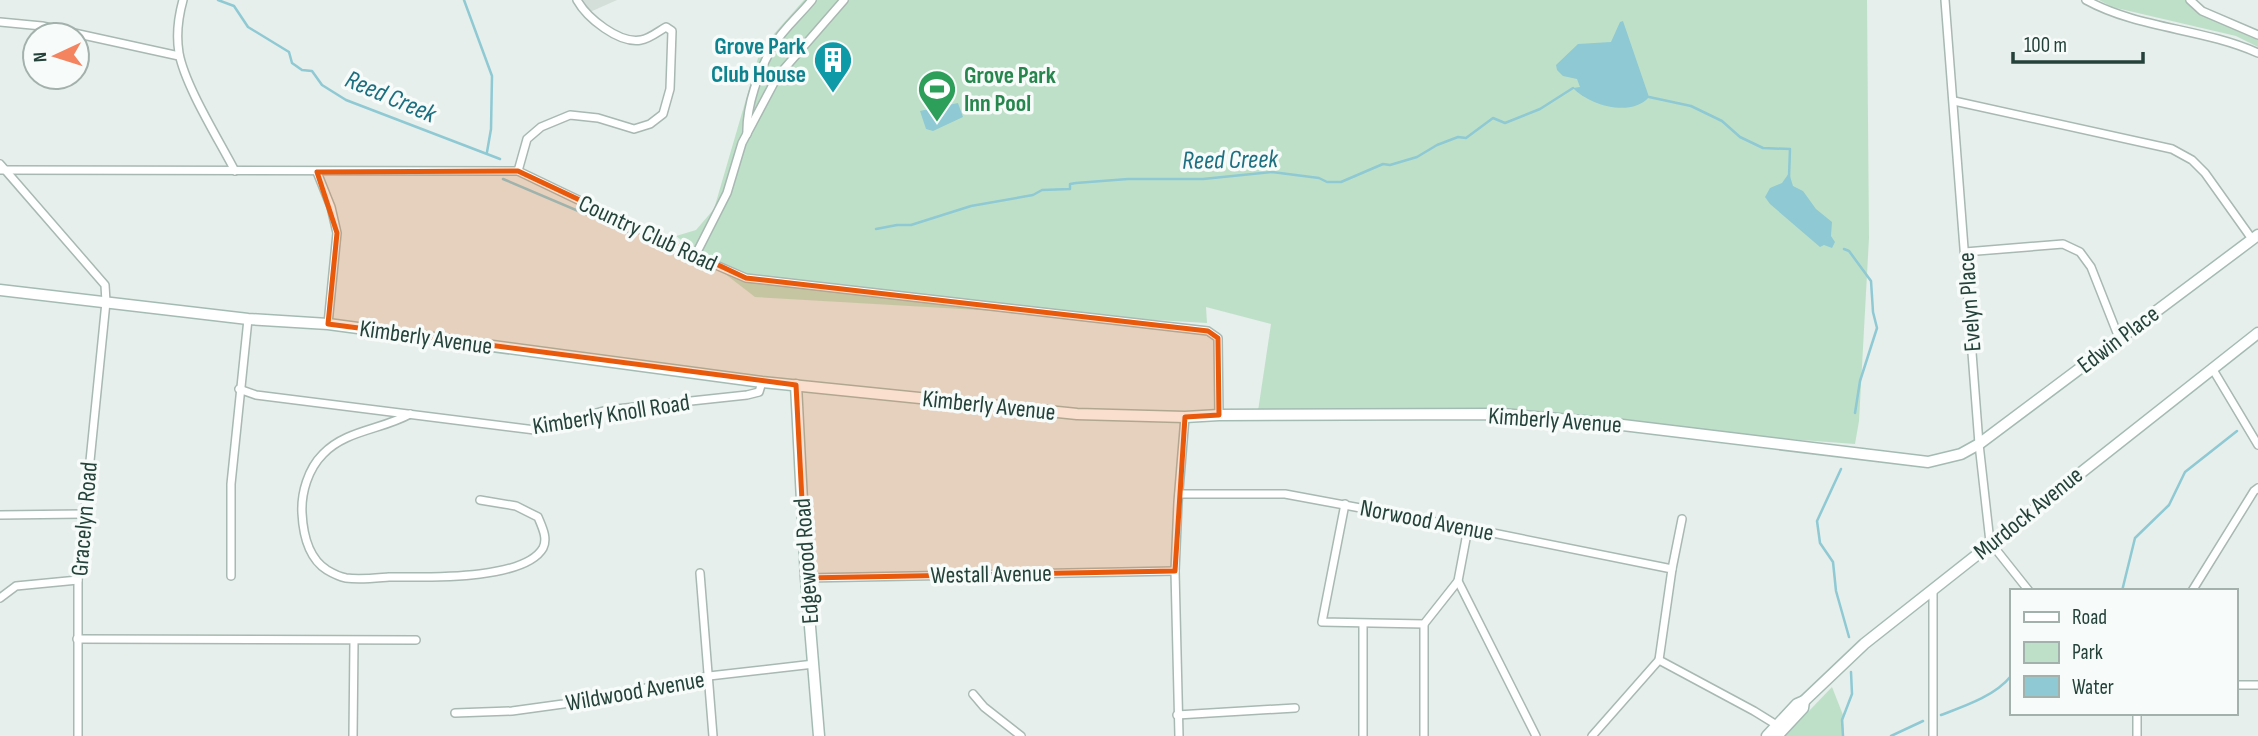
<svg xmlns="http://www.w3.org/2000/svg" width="2258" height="736" font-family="'Sofia Sans Condensed',sans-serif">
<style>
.built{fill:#d4dfda}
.green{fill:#bfe0c8}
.water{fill:#8ec9d4}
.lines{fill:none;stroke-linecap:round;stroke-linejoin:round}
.stream{stroke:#8ec9d4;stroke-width:2.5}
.street-casing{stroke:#a8b8b2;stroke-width:10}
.secondary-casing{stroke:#a4bbb3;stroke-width:13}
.street{stroke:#fff;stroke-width:7}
.secondary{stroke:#fff;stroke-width:10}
.marked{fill:#e8590c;fill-opacity:0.2;stroke:#e8590c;stroke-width:5;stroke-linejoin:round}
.labels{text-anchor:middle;stroke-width:7;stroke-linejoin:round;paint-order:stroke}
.culture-label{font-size:24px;font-weight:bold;fill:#0d838f;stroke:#f7fbf9;text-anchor:end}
.leisure-label{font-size:24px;font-weight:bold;fill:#27864d;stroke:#f7fbf9;text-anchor:start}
.street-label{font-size:24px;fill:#24423a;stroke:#f7fbf9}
.water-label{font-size:26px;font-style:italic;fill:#1c6f80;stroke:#f7fbf9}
</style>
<rect width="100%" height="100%" fill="#e6efeb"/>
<path class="built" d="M581 0H617L590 12Z"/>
<g class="green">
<path d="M804 0H1867L1869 238 1859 421 1855 444 1760 437 1637 421 1489 408 1258 411 1271 324 1206 307 1207 323 755 297 676 236 696 230 714 209 758 58 773 35Z"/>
<path d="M2099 0H2187L2199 14 2258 40V47L2236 36 2112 7Z"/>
<path d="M1832 687 1843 715 1844 736H1785Z"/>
</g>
<g class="water">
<path d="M1623 21 1649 97C1631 118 1589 105 1573 88L1580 87 1577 79 1563 76 1557 70 1556 65 1578 44 1611 42 1620 22Z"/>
<path d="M958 103 963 117 933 131 926 129 920 111Z"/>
<path d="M1789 173 1793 186 1803 191 1816 209 1832 222 1831 236 1835 242 1832 248 1824 245 1820 247 1770 204 1765 197 1770 188 1782 183Z"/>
</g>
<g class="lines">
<g class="stream">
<path d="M218 0 234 6 248 27 289 52 292 63 302 70 312 71 322 85 346 100 500 159"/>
<path d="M464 0 492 76 491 129 487 152"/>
<path d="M1649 97 1691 106 1722 121 1740 137 1763 148 1790 149 1789 177"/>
<path d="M503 179 630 233"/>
<path d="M876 229 897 225H911L971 206 1033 195 1042 190 1070 189V184L1076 183 1128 179H1203L1272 172 1319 178 1327 182H1341L1383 164 1390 165 1417 157 1437 145 1458 137 1466 138 1493 118 1505 123 1540 109 1573 88"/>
<path d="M1844 249 1849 251 1871 281 1873 312 1877 328 1860 381 1855 413"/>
<path d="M1841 469 1817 521 1820 543 1833 562 1836 591 1849 637"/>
<path d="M2122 591 2135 538 2169 505 2185 472 2237 431"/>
<path d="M1941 715C1965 706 1995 696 2011 676"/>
<path d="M1843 736 1842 720 1852 694 1851 672"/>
<path d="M1891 736 1923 721"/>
</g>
<g class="street-casing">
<g id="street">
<path d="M183 0C178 18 176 35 179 53 185 86 219 140 235 171"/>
<path d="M1945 0 1979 444 1990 542 2029 591"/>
<path d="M2086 0C2139 29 2202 28 2258 53"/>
<path d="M2190 0 2202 11 2258 35"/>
<path d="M0 22 42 26 179 56"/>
<path d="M1954 101 2172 149 2192 160 2205 173 2252 239"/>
<path d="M747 134C746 106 759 70 773 46 783 29 800 15 812 0"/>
<path d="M0 164 105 285 106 302 78 580V736"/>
<path d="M0 170 518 171 695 256 746 278 1208 331 1218 338 1219 415"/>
<path d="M518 171 527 139 541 127 570 115 598 118 634 129 650 124 663 114 670 89 672 31 666 27C659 31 649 39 641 40 619 44 587 18 577 0"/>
<path d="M317 172 331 207 337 233 328 324"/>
<path d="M1965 252 2063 244 2080 252 2091 267 2119 338"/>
<path d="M695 256 727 193 742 143 777 77 844 0"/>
<path d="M2212 368 2258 445"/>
<path d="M239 389 256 395 535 430 607 410 747 395 759 392 762 382"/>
<path d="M410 414C381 430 346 430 323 454 308 469 301 493 302 513 303 533 308 558 327 570 332 573 341 577 346 578 360 580 376 578 389 577 423 577 524 581 543 548 548 538 542 527 538 517L516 506 480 500"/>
<path d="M1179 494H1285L1468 528 1672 569 1659 660 1754 711 1780 727"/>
<path d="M1345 504 1322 622 1424 624 1458 581 1468 528"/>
<path d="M0 515 83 514"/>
<path d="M1672 569 1682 519"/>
<path d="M700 573 713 736"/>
<path d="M231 576V484L248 319"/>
<path d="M806 578 1175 571"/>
<path d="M1458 581 1536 736"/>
<path d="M1933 589V736"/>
<path d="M2192 591 2254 491 2258 488"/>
<path d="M0 598 16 586 78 580"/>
<path d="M1363 624V736"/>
<path d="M77 639 416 640"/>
<path d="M2235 685H2258"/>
<path d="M973 694 984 707 1021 736"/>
<path d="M455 713 512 711 563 704 709 676 814 664"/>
<path d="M2137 713V736"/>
<path d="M1177 715 1295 708"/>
<path d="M353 736 354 641"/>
<path d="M1179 736 1175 571 1178 502 1185 417"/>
<path d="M1424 736V624"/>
<path d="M1592 736 1659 660"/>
</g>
</g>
<g class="secondary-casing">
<g id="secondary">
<path d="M0 290 248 319 328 324 762 382 1077 414 1185 417 1219 415 1502 414 1606 423 1928 462 1961 454 1979 444 2258 235"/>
<path d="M796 385 806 578 819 736"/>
<path d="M1767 736 1797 704 1804 701 1864 644 2258 333"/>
<path d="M1777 736 1803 708 1804 701"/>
</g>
</g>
<use href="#street" class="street"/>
<use href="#secondary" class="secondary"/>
</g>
<path class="marked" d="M518 171 746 278 1208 331 1218 338 1219 415 1185 417 1175 571 806 578 796 385 328 324 337 233 317 172Z"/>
<defs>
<g id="building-pin" transform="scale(2.0125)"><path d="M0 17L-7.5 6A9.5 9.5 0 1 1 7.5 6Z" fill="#0f9aa8" stroke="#f7fbf9"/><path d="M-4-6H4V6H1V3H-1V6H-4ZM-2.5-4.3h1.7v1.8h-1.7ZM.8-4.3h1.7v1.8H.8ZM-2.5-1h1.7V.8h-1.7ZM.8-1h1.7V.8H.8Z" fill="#fff"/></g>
<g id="stadium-pin" transform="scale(2.0125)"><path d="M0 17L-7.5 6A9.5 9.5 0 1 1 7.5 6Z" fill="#2e9e5b" stroke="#f7fbf9"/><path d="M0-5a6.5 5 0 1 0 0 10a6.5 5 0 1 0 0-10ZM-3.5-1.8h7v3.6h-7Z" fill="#fff"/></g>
</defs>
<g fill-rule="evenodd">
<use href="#building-pin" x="833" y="60"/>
<use href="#stadium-pin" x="937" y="89"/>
</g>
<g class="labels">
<g class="culture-label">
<text x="806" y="54">Grove Park<tspan x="806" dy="28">Club House</tspan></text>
</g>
<g class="leisure-label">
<text x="964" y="83">Grove Park<tspan x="964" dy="28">Inn Pool</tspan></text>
</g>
<g class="street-label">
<text transform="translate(648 233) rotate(25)" y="8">Country Club Road</text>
<text transform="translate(1969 302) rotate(-94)" y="8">Evelyn Place</text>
<text transform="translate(426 337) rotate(8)" y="8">Kimberly Avenue</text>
<text transform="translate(2118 339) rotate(-37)" y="8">Edwin Place</text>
<text transform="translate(989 405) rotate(6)" y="8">Kimberly Avenue</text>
<text transform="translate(611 414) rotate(-9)" y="8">Kimberly Knoll Road</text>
<text transform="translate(1555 420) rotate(4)" y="8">Kimberly Avenue</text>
<text transform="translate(2028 513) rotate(-39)" y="8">Murdock Avenue</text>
<text transform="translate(84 519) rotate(-85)" y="8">Gracelyn Road</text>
<text transform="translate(1427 520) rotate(11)" y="8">Norwood Avenue</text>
<text transform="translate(806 561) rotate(-94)" y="8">Edgewood Road</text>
<text transform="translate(991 574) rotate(-1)" y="8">Westall Avenue</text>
<text transform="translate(635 691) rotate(-10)" y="8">Wildwood Avenue</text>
</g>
<g class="water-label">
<text transform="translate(391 96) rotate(23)" y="9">Reed Creek</text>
<text transform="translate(1230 159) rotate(-1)" y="9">Reed Creek</text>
</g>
</g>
<rect x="2010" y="589" width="228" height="126" fill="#f7fbf9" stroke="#a3b1ad" stroke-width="2"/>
<rect x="2024" y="612" width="35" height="10" fill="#ffffff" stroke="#a3b1ad" stroke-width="2"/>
<text x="2072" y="624" font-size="21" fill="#24423a">Road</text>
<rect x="2024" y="642" width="35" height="21" fill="#bfe0c8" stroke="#a3b1ad" stroke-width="2"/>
<text x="2072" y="659" font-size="21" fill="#24423a">Park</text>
<rect x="2024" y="676" width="35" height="21" fill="#8ec9d4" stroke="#a3b1ad" stroke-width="2"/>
<text x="2072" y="694" font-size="21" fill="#24423a">Water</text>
<g transform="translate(56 56) rotate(266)"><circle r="33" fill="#f7fbf9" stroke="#a3b1ad" stroke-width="2"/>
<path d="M0-5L12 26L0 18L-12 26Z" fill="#f4845f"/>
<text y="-10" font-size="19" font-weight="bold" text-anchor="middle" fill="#24423a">N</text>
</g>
<path d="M2013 52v10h130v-10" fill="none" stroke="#24423a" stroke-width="3.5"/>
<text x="2024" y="52" font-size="21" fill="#24423a" stroke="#f7fbf9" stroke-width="5" paint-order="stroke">100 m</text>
</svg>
